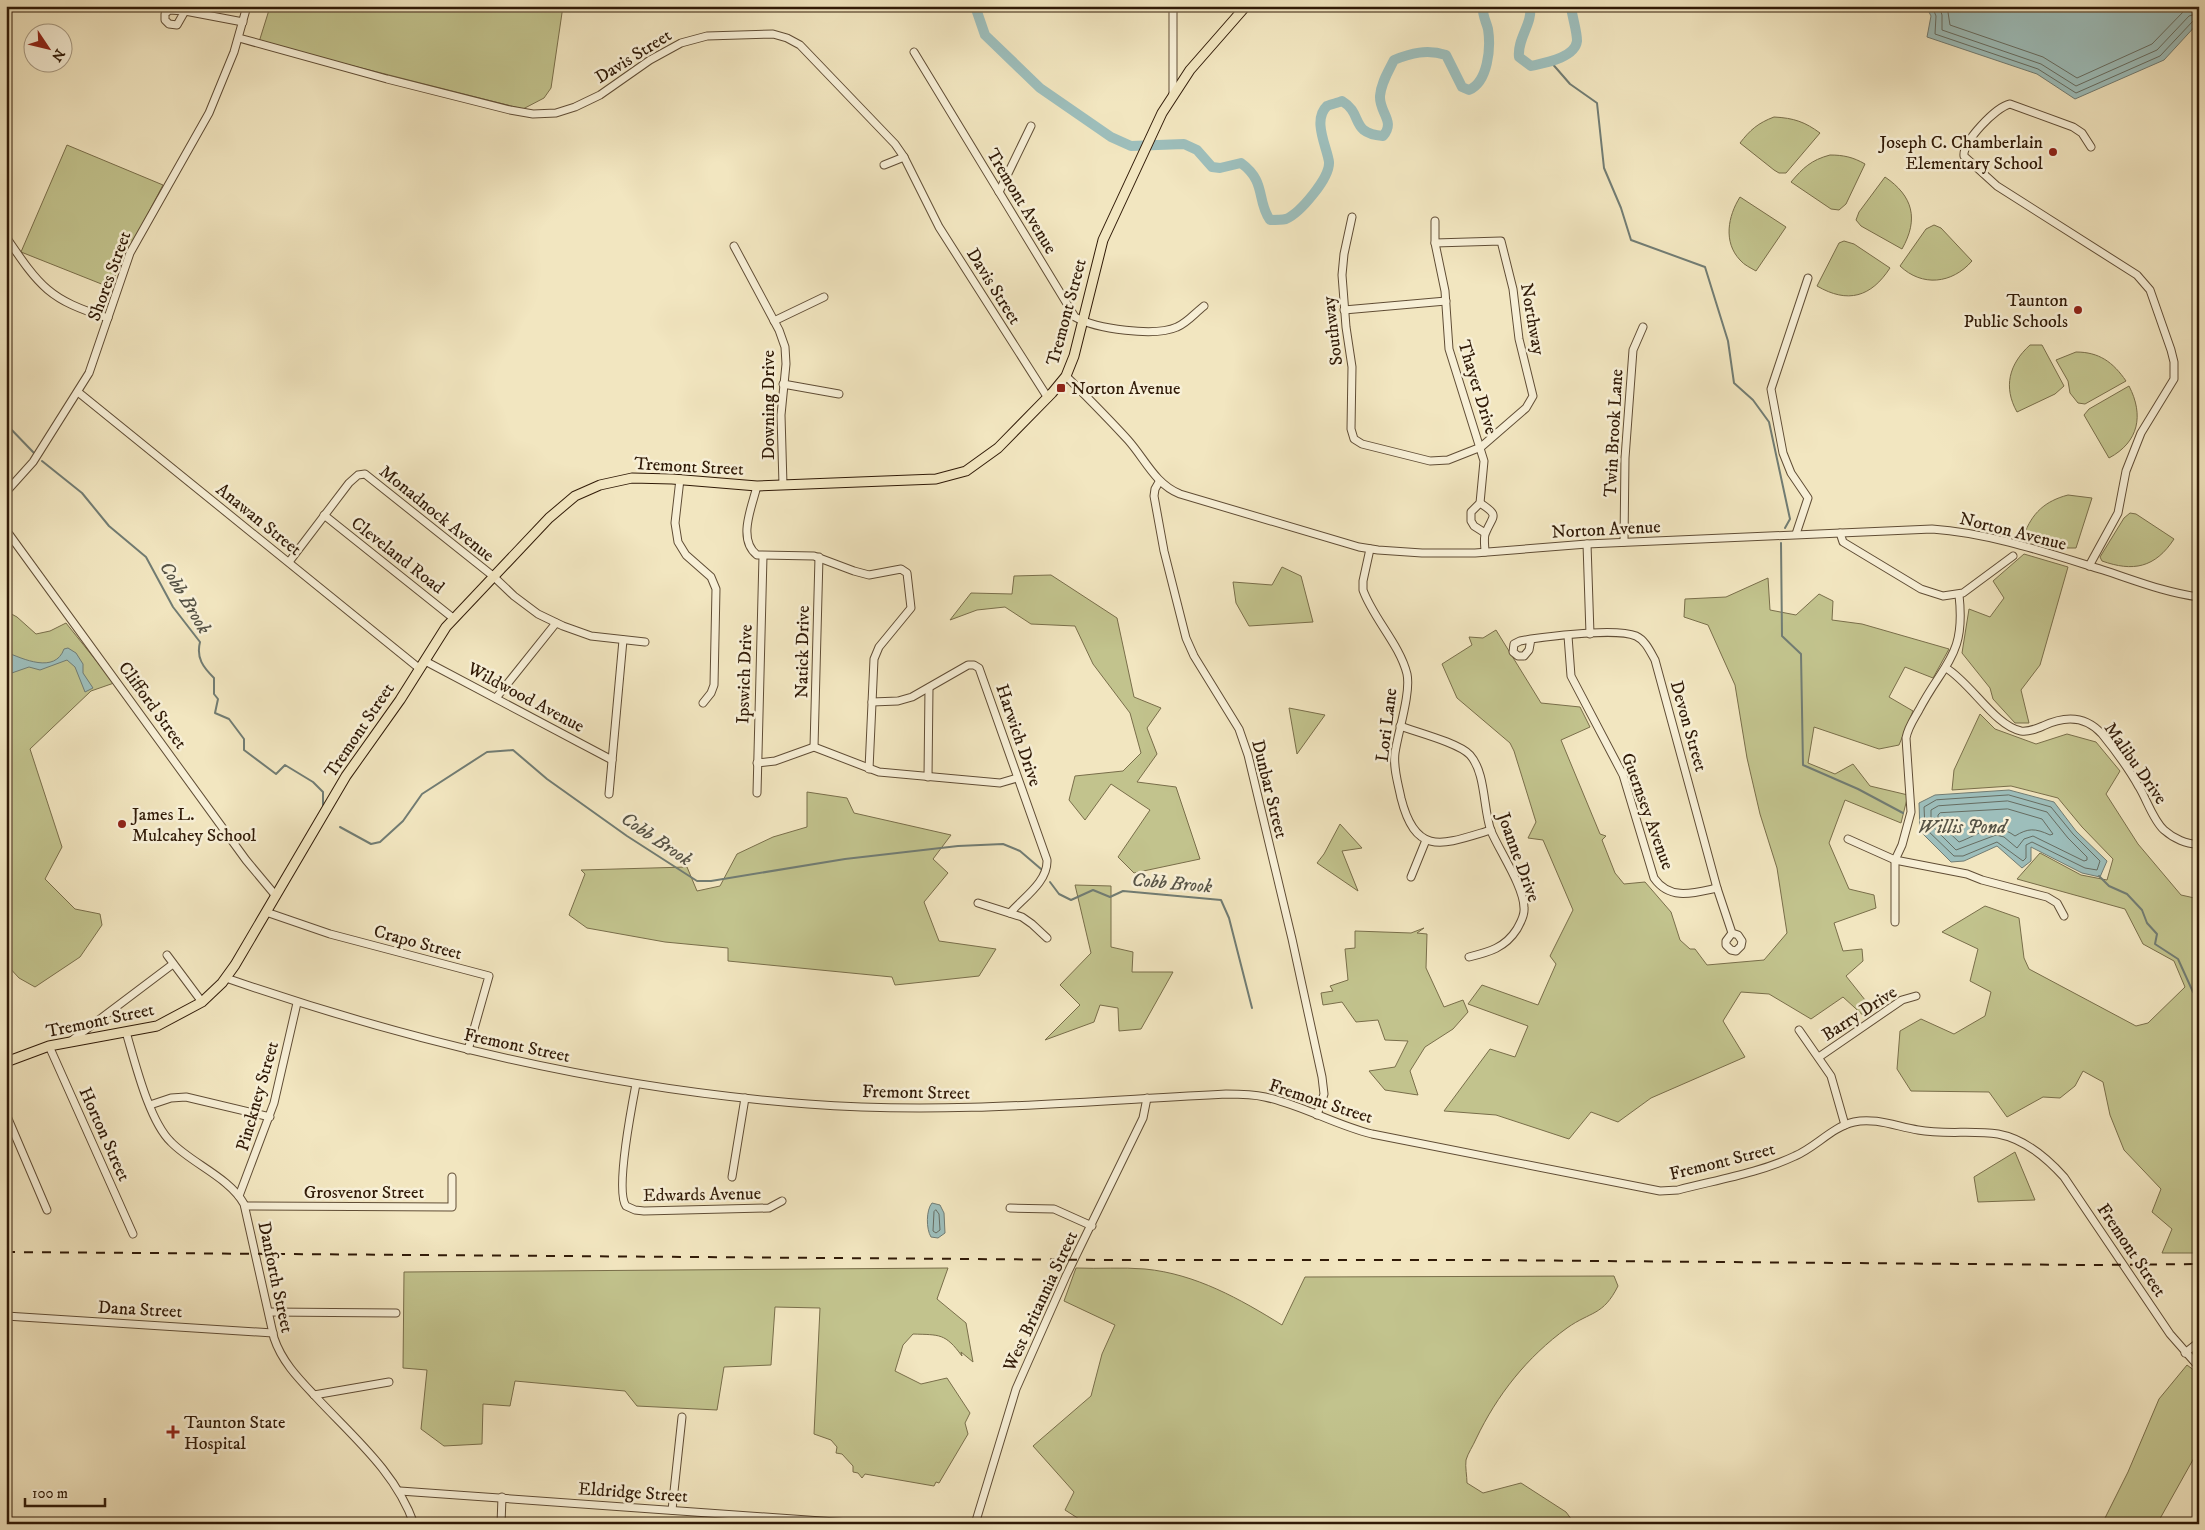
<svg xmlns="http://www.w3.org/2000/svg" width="2205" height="1530" font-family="'IM FELL DW Pica',serif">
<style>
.green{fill:#c2c38d;stroke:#796e4a}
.water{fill:#9dbebb;stroke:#717c73}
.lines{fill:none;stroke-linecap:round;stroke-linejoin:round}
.shore{stroke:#666c61;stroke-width:1}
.stream{stroke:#717c73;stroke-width:2}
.river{stroke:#9dbebb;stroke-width:10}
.minor-casing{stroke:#604d35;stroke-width:9}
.major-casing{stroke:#301a07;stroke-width:11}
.minor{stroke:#f7efd6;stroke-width:7}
.major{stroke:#f2e6c0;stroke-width:9}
.rail{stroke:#301a07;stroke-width:2;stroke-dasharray:9 9;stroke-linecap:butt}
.poi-dot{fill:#8f2418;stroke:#f7efd6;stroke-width:2}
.labels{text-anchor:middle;stroke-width:5;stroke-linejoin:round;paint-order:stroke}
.street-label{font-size:18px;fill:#301a07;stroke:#f7efd6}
.poi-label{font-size:18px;fill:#301a07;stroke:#f7efd6;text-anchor:start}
.water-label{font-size:19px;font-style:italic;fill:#565346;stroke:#f7efd6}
</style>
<rect width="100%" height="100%" fill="#f2e6c0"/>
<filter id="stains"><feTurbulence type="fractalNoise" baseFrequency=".004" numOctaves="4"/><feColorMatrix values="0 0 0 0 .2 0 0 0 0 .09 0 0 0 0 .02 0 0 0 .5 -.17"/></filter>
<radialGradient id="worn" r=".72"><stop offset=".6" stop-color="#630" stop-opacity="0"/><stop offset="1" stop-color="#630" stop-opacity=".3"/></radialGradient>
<g class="green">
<path d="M273 6H563L551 88 544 98 523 109 259 42 269 10Z"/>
<path d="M1774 117C1794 118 1805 122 1820 133L1786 173H1779L1774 170 1740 143C1750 130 1758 123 1774 117Z"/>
<path d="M67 145 163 185 109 287 21 252Z"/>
<path d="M1830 155C1843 155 1853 157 1865 164L1846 204 1839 210 1831 209 1791 182C1803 168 1811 160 1830 155Z"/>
<path d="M1885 177C1913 196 1919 219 1902 249L1861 226 1856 220 1859 212Z"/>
<path d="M1740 197 1786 227 1756 271C1751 268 1744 265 1740 260 1723 242 1728 216 1740 197Z"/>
<path d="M1934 225 1941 228 1972 261C1952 284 1922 287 1900 266L1926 229Z"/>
<path d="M1844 241 1854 244 1890 268C1871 297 1848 304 1817 286L1839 243Z"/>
<path d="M2030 345H2042L2064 386 2055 394 2017 412C2003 387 2009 364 2030 345Z"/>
<path d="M2076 352C2099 352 2113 362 2126 381L2085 404 2078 403 2070 393 2068 381 2056 360Z"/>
<path d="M2129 386C2144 415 2139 442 2109 458L2084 415 2089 409Z"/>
<path d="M2068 495 2092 498 2076 548H2067L2024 535C2032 513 2045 501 2068 495Z"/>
<path d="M2130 513 2136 514 2174 539C2155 568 2133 572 2102 561L2100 557 2124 518Z"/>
<path d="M2024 554 2068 567 2040 665 2021 690 2029 723H2015L1993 699 1990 688 1962 653 1969 609 1990 617 2004 598 1993 581Z"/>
<path d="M1282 567 1301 576 1313 622 1249 626 1236 603 1233 582 1272 585Z"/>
<path d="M1051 575 1117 618 1134 697 1161 708 1147 728 1157 754 1137 782 1176 787 1200 859 1134 873 1118 857 1150 810 1111 784 1085 820 1069 800 1075 776 1123 771 1141 753 1130 713 1093 664 1075 626 1031 624 1005 607 977 610 950 620 971 593 1012 594 1014 576Z"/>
<path d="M1768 578 1770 610 1796 615 1819 594 1833 601 1832 620 1862 624 1949 649 1933 678 1905 667 1889 697 1913 711 1899 745 1879 749 1814 727 1808 763 1835 774 1853 764 1870 786 1908 795 1901 823 1845 800 1829 843 1849 889 1874 895 1876 908 1834 923 1843 951 1862 949 1863 961 1846 976 1873 1010 1866 1018 1843 997 1811 1019 1769 994 1741 992 1723 1021 1745 1057 1651 1098 1618 1122 1591 1112 1569 1139 1496 1115 1444 1111 1490 1049 1515 1057 1528 1026 1468 1004 1482 985 1538 1005 1556 964 1550 956 1573 910 1543 840 1528 838 1536 822 1514 751 1510 743 1457 698 1442 664 1472 645 1469 637 1483 638 1496 630 1541 703 1580 707 1590 727 1561 740 1600 834 1606 836 1602 840 1615 873 1624 884 1645 882 1671 912 1680 940 1690 949H1695L1707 965 1764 960 1787 933 1777 868 1760 814 1747 758 1735 685 1708 625 1684 617 1685 599 1726 597Z"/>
<path d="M6 611 17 617 36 634 50 631 66 623 114 683 91 691 30 749 62 847 45 879 75 909 100 914 102 925 80 957 35 987 19 978 6 964Z"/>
<path d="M1289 708 1325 715 1297 754Z"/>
<path d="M1980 714 1995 729 2036 744 2067 734 2096 742 2120 771 2106 794 2138 844 2181 895 2199 899V1253H2162L2172 1229 2152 1212 2161 1189 2124 1150 2110 1115 2103 1082 2083 1071 2075 1086 2060 1098 2043 1097 2007 1117 1989 1092 1911 1091 1897 1069 1900 1031 1921 1019 1954 1034 1985 1016 1991 992 1970 981 1978 949 1942 932 1985 906 2019 918 2024 958 2029 969 2136 1026 2148 1023 2185 987 2174 961 2143 944 2125 909 2017 879 2040 853 2081 875 2107 880 2113 859 2082 827 2058 798 2011 786 1952 790 1954 770Z"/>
<path d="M807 792 847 798 854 813 951 835 933 859 948 873 924 902 939 941 996 949 979 976 895 985 892 977 728 961V948L665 942 587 928 569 915 585 874 581 870 687 867 697 891 720 886 737 854 773 837 807 827Z"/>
<path d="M1340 824 1362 848 1342 851 1358 891 1317 863 1324 854Z"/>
<path d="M1075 885 1111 886V947L1133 952 1132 972H1173L1141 1029 1119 1031 1118 1008 1100 1005 1094 1022 1045 1040 1080 1005 1060 985 1091 953Z"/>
<path d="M1424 928 1417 933 1427 934 1426 968 1444 1007 1463 1000 1468 1012 1453 1029 1425 1047 1410 1071 1418 1095 1385 1090 1369 1071 1395 1067 1408 1041 1385 1040 1378 1020 1356 1022 1342 1002 1323 1005 1321 993 1333 991 1330 986 1348 980 1345 949 1355 948V931L1411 933Z"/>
<path d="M2015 1152 2035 1200 1978 1202 1974 1177Z"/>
<path d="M948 1268 937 1299 966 1323 973 1362 961 1352 962 1356C945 1333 940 1335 913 1334L903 1345 895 1371 921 1384 947 1378 970 1413 965 1423 968 1434 939 1483 936 1482 934 1486 865 1474 862 1478 858 1473 853 1472V1466L842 1454 836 1453 837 1447 831 1440 814 1434 820 1308 775 1307 771 1365 724 1367 717 1410 637 1406 625 1391 515 1381 510 1406 483 1404 482 1444 444 1446 421 1429 427 1370 403 1368 404 1272Z"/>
<path d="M1076 1268C1099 1269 1122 1267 1145 1269 1196 1274 1240 1299 1282 1325L1305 1277 1614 1276 1618 1286C1603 1316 1591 1311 1567 1328 1527 1357 1497 1395 1476 1439 1473 1446 1468 1453 1466 1460 1465 1467 1467 1476 1467 1483L1483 1493 1521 1483 1566 1512 1575 1524H1087L1065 1510 1074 1492 1033 1446 1091 1396 1102 1354 1115 1325 1064 1301Z"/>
<path d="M2187 1365 2199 1374V1449L2157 1524H2102L2128 1472 2159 1399Z"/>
</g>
<g class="water">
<path d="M1926 6H2199V22L2164 60 2075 99 2037 74 1927 37 1931 16Z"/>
<path d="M68 648 76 653 83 664V673L93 688 85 692 75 667 67 660 40 670 29 667 6 675V652C23 659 55 674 64 649Z"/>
<path d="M2009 790 2054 802 2076 831 2107 861 2100 877 2082 873 2031 847V861L2022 868 1997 846 1964 861 1951 862 1920 831 1919 803 1935 795Z"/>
<path d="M932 1203 940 1205 944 1213 945 1233 938 1238 931 1237C926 1229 926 1210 932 1203Z"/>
</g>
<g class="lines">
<g class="shore">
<path d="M1932 6 1936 16 1935 34 2038 69 2076 93 2160 56 2193 21 2199 19"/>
<path d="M1939 6 1942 15V30L2041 64 2076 86 2157 50 2189 16 2199 13"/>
<path d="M1947 6 1950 25 2043 57 2077 78 2152 44 2184 11 2192 6"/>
<path d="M2009 795 2051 807 2073 834 2100 861 2097 870 2085 868 2032 842 2026 845V858L2023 861 1997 842 1963 856H1954L1925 828 1924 807 1936 800Z"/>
<path d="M2008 801 2047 812 2068 838 2087 857V860L2084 861 2033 836 2024 839 2017 848 2004 837 1996 835 1956 850 1931 825V810L1938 806Z"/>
<path d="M2008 809 2042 819 2053 834 2050 835C2035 828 2028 828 2015 836 1993 820 1981 834 1959 842L1938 822V815L1940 813Z"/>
<path d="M936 1210 939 1214 940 1230 936 1233 933 1231 934 1212Z"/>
</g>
<g class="stream">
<path d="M1550 61 1570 84 1597 103 1604 168 1621 208 1631 240 1705 267 1728 341 1734 383 1753 400 1769 422 1790 519 1785 528"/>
<path d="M6 424 34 453"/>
<path d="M42 461 82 493 109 526 146 557 173 607 200 642C196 658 203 667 214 678V694L218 699 215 713 229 719 244 739V750L276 774 285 765 313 782 323 792V806"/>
<path d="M1781 543 1782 636 1801 654 1803 765 1858 789 1903 813"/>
<path d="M340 827 371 844 380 842 403 821 422 794 487 752 513 750 547 779 627 836 697 881H711L845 859 958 846 1003 844 1020 851 1041 869"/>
<path d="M2099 876 2109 886 2127 894 2142 910 2147 923 2157 934 2155 944 2178 959 2193 992 2199 995"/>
<path d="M1050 882 1059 894 1071 900 1093 890 1110 897 1123 891 1221 900 1229 918 1252 1008"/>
</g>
<g class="river">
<path d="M975 6 985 35 1040 88 1111 137 1131 146 1184 144 1197 150 1212 167 1220 168 1241 163C1267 182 1256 200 1270 220 1275 220 1281 220 1286 219 1300 213 1330 178 1329 162 1327 147 1312 120 1327 106 1331 104 1338 103 1342 101 1364 114 1349 133 1383 136 1396 121 1379 113 1380 96 1381 83 1388 72 1394 60 1411 53 1427 49 1446 55L1462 87 1469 90C1488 82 1491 48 1488 29 1486 21 1482 15 1483 6"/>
<path d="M1530 6C1533 24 1517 38 1519 57L1531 66C1544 63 1575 58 1577 41 1577 30 1572 17 1571 6"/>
</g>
<g class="minor-casing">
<g id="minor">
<path d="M1173 6V94"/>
<path d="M185 11 169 10 165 14V20L169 24 177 25 185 11 243 22"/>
<path d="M239 38 387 79 510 110 533 114 556 113 575 107 600 95 650 60 681 43 707 36 773 34 787 38 800 45 895 144 904 157 939 227 1048 398"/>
<path d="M914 52 1075 317C1096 329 1155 337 1177 327 1187 323 1195 313 1204 306"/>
<path d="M6 76V84"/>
<path d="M884 165 904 157"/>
<path d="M999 192 1031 126"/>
<path d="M1352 217 1344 254 1342 275 1346 327 1352 367 1351 429 1354 439 1362 444 1430 461 1448 460 1481 447 1526 408 1533 396 1519 339 1513 289 1501 241 1435 243"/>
<path d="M1435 221V243L1445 291 1449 349 1484 461 1480 503 1471 512V521L1474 526 1485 533"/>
<path d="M6 237C40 287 49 300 108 318"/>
<path d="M734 246 779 330 785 347 786 364 781 415 783 485"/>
<path d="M1344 310 1446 301"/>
<path d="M774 321 824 297"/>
<path d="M1066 376C1087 397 1108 418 1128 440 1145 459 1155 484 1180 494L1359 547 1378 550 1422 553H1475L1587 544 1932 529C1990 533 2048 553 2103 570 2134 580 2166 593 2199 597"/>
<path d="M783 384 839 394"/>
<path d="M78 392 420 669"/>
<path d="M680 479 675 523 678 542 686 555 711 577 716 589 714 685 711 693 703 703"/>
<path d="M1159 482 1155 489 1154 496 1164 551 1186 638 1194 656 1239 729 1248 755 1292 939 1322 1077 1324 1094 1317 1115"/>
<path d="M757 486C752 507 737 539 757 555L814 556 854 571 869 575 901 569 907 573 911 608 879 647 874 659 869 769"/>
<path d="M6 492 33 462 89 373 130 253 209 113 234 52 247 6"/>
<path d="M1480 503C1500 516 1493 515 1486 532 1483 537 1485 546 1485 552"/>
<path d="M324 515 453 618"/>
<path d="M6 530 246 860 276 896"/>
<path d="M1840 533 1843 542 1921 589 1943 596 1963 593 2013 556"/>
<path d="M1796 534 1808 498 1791 473 1783 453 1771 389 1808 278"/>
<path d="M1624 542 1625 458 1633 350 1643 327"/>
<path d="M1587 544 1590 634"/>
<path d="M1370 549 1363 581V590C1373 618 1400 645 1407 674 1411 693 1398 732 1395 753 1393 768 1398 783 1401 798 1416 858 1444 844 1491 830"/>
<path d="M289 562 349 483 358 475 365 474 493 576 514 596 538 614 563 626 591 636 645 642"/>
<path d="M2089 566 2118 513 2126 471 2141 433 2174 379V362L2171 350 2150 290 2137 275 1997 186 1964 156C1962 142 1996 107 2010 104L2073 127 2082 133 2091 147"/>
<path d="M1568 636 1571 676 1623 775 1654 878C1670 901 1694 893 1717 888"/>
<path d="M1531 639 1520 641 1514 644 1513 652 1518 656H1524L1529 650 1531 639C1553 636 1617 628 1636 636 1645 640 1650 651 1655 660L1717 888 1732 933 1738 935 1742 941 1741 946 1736 951 1731 950 1726 945V941L1732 933"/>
<path d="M425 661 612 760"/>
<path d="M1946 668C1971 683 1995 726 2021 731 2029 732 2036 729 2043 726 2064 716 2085 715 2102 734 2115 750 2129 769 2139 787 2147 800 2153 820 2164 830 2173 838 2187 845 2199 844"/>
<path d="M496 698 556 623"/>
<path d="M872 702 898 701 912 697 968 665H974L979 668 1047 860C1048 882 1023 898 1010 913"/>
<path d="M1400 726C1416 732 1459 743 1470 755 1486 773 1483 809 1491 831 1500 852 1524 887 1524 908 1525 916 1520 923 1517 929 1505 948 1489 952 1469 957"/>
<path d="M814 747 819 557"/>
<path d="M757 763 775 761 814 747 879 772 1000 783 1017 778"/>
<path d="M928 777 929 688"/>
<path d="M757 793 763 556"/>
<path d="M609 794 623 640"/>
<path d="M1848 839 1895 860 1967 874 1982 880 2047 897 2057 903 2064 916"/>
<path d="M1411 877 1426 840"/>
<path d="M978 903 1022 917 1032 924 1047 938"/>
<path d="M266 912 330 934 489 976 468 1050"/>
<path d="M1895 922V860L1902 845 1911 812 1906 738C1908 727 1914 719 1919 710 1944 662 1966 656 1959 595"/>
<path d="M167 955 202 1002"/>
<path d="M226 978C414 1043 609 1089 808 1104 947 1115 1087 1101 1226 1094 1239 1094 1252 1094 1265 1097 1302 1105 1335 1125 1372 1134L1660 1191 1678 1190C1716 1180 1759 1173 1795 1156 1816 1147 1832 1127 1854 1122 1875 1117 1898 1127 1918 1130 1944 1135 1972 1130 1998 1134 2025 1139 2047 1158 2064 1177L2170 1334 2199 1367"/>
<path d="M1799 1030 1831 1076 1845 1125"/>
<path d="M126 1032C135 1062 149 1121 171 1142 191 1163 230 1178 244 1204L274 1338C282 1362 299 1379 316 1397 352 1436 396 1472 414 1524"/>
<path d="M71 1041 173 964"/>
<path d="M49 1046 133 1234"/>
<path d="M1819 1057 1902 1000 1916 996"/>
<path d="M636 1084C632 1105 615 1191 626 1206L635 1210 644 1211 769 1208 782 1201"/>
<path d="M150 1105 171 1098 186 1097 270 1117"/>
<path d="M6 1114 47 1210"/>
<path d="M732 1177 745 1098"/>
<path d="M239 1196 274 1103 297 1003"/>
<path d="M245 1206 452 1207V1177"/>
<path d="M1010 1208 1054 1209 1092 1226"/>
<path d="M269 1312 396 1313"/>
<path d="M6 1316 273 1333"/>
<path d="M2185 1353 2199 1342"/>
<path d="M314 1395 389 1382"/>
<path d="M400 1491 864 1524"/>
<path d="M672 1510 682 1417"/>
<path d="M501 1524 502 1497"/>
<path d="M975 1524 1016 1389 1066 1276 1143 1118 1147 1098"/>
</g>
</g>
<g class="major-casing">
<path id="major" d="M6 1062 49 1046 157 1026 202 1002 222 983 235 965 346 776 400 700 446 627 549 518 575 496 600 485 632 478 672 479 757 486 936 479 966 471 998 448 1052 393 1066 376 1074 356 1103 240 1162 113 1190 70 1246 6"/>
</g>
<use href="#minor" class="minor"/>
<use href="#major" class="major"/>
<path class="rail" d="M6 1252 1106 1260H1478L2091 1265 2199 1264"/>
</g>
<g class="poi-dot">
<circle cx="2053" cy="152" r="5"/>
<circle cx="2078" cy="310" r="5"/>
<rect x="1056" y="383" width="10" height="10" rx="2.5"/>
<circle cx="122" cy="824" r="5"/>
<path d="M170.5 1424.5h5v5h5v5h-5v5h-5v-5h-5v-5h5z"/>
</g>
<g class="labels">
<g class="street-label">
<text transform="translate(633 56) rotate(-32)" y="6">Davis Street</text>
<text transform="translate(1022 201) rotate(59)" y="6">Tremont Avenue</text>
<text transform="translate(109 276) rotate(-70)" y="6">Shores Street</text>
<text transform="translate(994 286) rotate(58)" y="6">Davis Street</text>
<text transform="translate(1066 312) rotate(-75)" y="6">Tremont Street</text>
<text transform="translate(1533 319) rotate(80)" y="6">Northway</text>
<text transform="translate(1332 331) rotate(-97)" y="6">Southway</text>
<text transform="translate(1478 387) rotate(73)" y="6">Thayer Drive</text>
<text transform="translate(768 405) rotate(-90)" y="6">Downing Drive</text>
<text transform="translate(1613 433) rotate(-87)" y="6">Twin Brook Lane</text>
<text transform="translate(689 466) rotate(3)" y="6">Tremont Street</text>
<text transform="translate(437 513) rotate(39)" y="6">Monadnock Avenue</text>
<text transform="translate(259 519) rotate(39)" y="6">Anawan Street</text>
<text transform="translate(1606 529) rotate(-3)" y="6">Norton Avenue</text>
<text transform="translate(2013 531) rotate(14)" y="6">Norton Avenue</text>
<text transform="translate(398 555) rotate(38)" y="6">Cleveland Road</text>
<text transform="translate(802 652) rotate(-89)" y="6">Natick Drive</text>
<text transform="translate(744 674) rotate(-88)" y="6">Ipswich Drive</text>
<text transform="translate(526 697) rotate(28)" y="6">Wildwood Avenue</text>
<text transform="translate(153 705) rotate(54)" y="6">Clifford Street</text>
<text transform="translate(1386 725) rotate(-83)" y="6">Lori Lane</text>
<text transform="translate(1689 726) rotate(74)" y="6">Devon Street</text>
<text transform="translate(359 730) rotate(-56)" y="6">Tremont Street</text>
<text transform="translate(1019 735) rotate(71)" y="6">Harwich Drive</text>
<text transform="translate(2136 763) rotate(55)" y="6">Malibu Drive</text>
<text transform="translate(1270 789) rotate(76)" y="6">Dunbar Street</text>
<text transform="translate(1648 811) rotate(70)" y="6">Guernsey Avenue</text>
<text transform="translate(1519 857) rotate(70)" y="6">Joanne Drive</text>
<text transform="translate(418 942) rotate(15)" y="6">Crapo Street</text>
<text transform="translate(1859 1013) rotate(-33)" y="6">Barry Drive</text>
<text transform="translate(100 1020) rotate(-12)" y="6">Tremont Street</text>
<text transform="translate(517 1045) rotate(12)" y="6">Fremont Street</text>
<text transform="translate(916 1092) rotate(1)" y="6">Fremont Street</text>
<text transform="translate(257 1096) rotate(-74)" y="6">Pinckney Street</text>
<text transform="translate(1321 1101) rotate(18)" y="6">Fremont Street</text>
<text transform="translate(105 1134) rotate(66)" y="6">Horton Street</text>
<text transform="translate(1722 1161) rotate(-14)" y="6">Fremont Street</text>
<text x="364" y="1198">Grosvenor Street</text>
<text transform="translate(702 1194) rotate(-1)" y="6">Edwards Avenue</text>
<text transform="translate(2132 1250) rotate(56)" y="6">Fremont Street</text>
<text transform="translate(276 1277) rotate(78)" y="6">Danforth Street</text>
<text transform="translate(1040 1301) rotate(-65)" y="6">West Britannia Street</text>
<text transform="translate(140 1309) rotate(3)" y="6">Dana Street</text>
<text transform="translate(633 1492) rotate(4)" y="6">Eldridge Street</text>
</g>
<g class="poi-label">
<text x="2043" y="148" text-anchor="end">Joseph C. Chamberlain<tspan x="2043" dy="21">Elementary School</tspan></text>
<text x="2068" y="306" text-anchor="end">Taunton<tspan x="2068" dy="21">Public Schools</tspan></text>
<text x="1071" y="394">Norton Avenue</text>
<text x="132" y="820">James L.<tspan x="132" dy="21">Mulcahey School</tspan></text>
<text x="184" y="1428">Taunton State<tspan x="184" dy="21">Hospital</tspan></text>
</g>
<g class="water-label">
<text transform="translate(186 597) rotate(59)" y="7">Cobb Brook</text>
<text x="1962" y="833">Willis Pond</text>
<text transform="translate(657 838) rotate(34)" y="7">Cobb Brook</text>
<text transform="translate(1172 882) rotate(5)" y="7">Cobb Brook</text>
</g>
</g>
<rect width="2205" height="1530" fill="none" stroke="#f2e6c0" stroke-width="25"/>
<rect x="8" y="8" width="2190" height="1515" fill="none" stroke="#301a07" stroke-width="2.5"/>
<rect x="12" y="12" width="2180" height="1505" fill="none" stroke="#301a07"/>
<g transform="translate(48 48) rotate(125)"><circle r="24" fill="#f7efd6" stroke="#a79a83"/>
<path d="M0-4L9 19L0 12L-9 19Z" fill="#8f2418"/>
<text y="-8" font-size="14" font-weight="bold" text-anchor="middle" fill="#301a07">N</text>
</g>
<path d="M25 1498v8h80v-8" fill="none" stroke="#301a07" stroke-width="2.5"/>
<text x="32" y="1498" font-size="15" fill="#301a07" stroke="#f7efd6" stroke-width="4" paint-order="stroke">100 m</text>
<rect width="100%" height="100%" filter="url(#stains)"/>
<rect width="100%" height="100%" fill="url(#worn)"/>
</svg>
